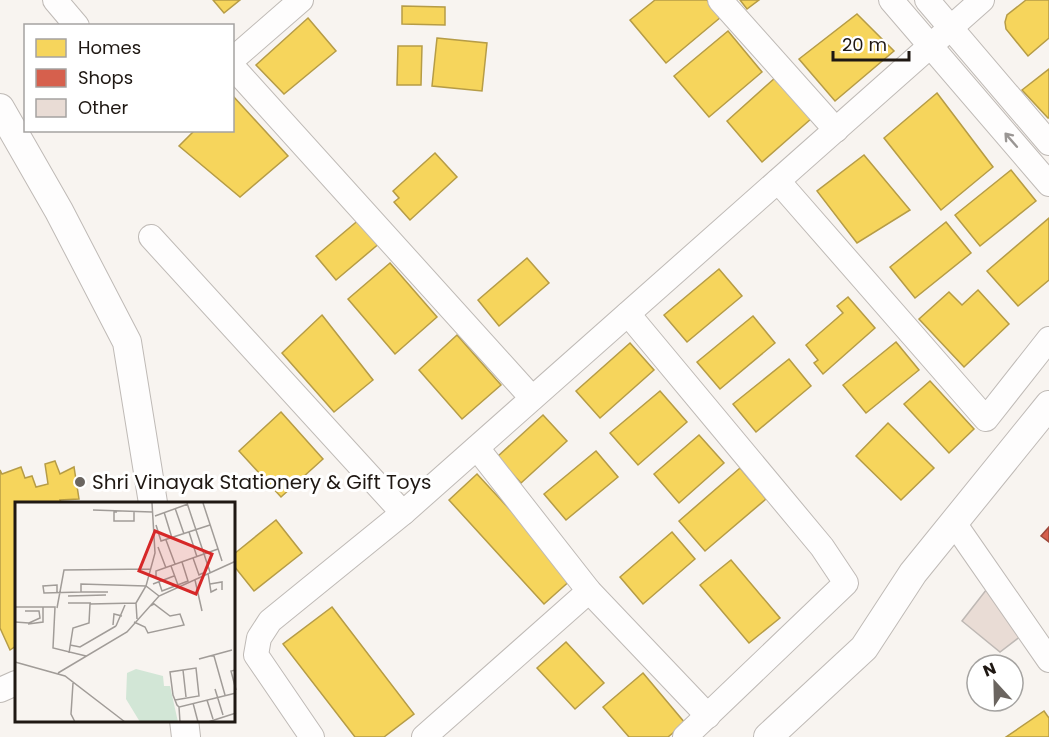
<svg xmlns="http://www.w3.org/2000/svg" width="1049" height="737" font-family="Poppins,sans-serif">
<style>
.homes{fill:#f6d55c;stroke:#b69c46;stroke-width:1.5}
.shops{fill:#d6604d;stroke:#9f4a3c;stroke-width:1.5}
.building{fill:#e9dcd5;stroke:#beb8b4;stroke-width:1.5}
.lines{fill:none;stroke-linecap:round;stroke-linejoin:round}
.minor-casing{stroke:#bfbab6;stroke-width:26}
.tertiary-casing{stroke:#bfbab6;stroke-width:30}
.minor{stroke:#fefdfd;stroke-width:24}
.tertiary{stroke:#fefdfd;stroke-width:28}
.oneway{stroke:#9a9694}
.poi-dot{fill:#6b6560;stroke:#fff;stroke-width:2}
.labels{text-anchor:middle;stroke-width:6;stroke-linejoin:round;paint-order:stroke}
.poi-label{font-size:20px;fill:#1f1813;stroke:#fff;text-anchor:start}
.inset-road{fill:none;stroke:#a19c98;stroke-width:1.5}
.view{fill:#d62828;fill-opacity:0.15;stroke:#d62828;stroke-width:3}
.inset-edge{fill:none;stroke:#1f1813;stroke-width:3}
</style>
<rect width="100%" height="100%" fill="#f8f4f0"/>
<g class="homes">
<path d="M213 0H240L224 13Z"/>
<path d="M655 0H707L721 17 666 63 630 20Z"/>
<path d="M740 0H759L747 9Z"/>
<path d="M1026 0H1049V38L1028 56 1006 29 1005 22 1007 15Z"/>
<path d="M402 6 445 7V25L402 24Z"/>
<path d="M857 14 894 51 835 101 799 59Z"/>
<path d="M308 18 336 51 284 94 256 65Z"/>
<path d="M728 31 762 72 709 117 674 76Z"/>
<path d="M437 38 487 43 482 91 432 86Z"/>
<path d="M398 46H422L421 85H397Z"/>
<path d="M1049 69V118H1048L1022 90Z"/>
<path d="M776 77 812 118 762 162 727 121Z"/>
<path d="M937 93 993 167 941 210 884 138Z"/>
<path d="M233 96 288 156 240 197 179 146 195 130H232Z"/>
<path d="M435 153 457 177 410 220 394 202 399 198 393 191Z"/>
<path d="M864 155 910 210 857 243 817 191Z"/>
<path d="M1011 170 1036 201 980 246 955 215Z"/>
<path d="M361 218 381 242 336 280 316 256Z"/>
<path d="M1049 218V280L1018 306 987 271Z"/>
<path d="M946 222 971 253 915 298 890 267Z"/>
<path d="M527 258 549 283 499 326 478 300Z"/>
<path d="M390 263 437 317 395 354 348 299Z"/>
<path d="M719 269 742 296 687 342 664 315Z"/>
<path d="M978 290 1009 324 964 367 919 319 949 292 962 305Z"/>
<path d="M848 297 875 328 823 374 814 363 818 360 806 345 843 313 837 306Z"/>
<path d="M322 315 373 380 334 412 282 353Z"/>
<path d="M753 316 775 343 720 389 697 362Z"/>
<path d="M457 335 501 385 462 419 419 370Z"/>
<path d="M896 342 919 370 866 413 843 385Z"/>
<path d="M630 343 654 370 600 418 576 391Z"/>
<path d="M789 359 811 386 756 432 733 404Z"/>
<path d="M930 381 974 429 949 453 904 404Z"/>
<path d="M660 391 687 422 638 465 610 433Z"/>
<path d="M281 412 323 459 281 497 239 451Z"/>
<path d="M543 415 567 441 521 483 497 457Z"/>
<path d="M888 423 934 468 901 500 856 456Z"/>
<path d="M699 435 724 463 679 503 654 474Z"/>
<path d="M596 451 618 477 566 520 544 494Z"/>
<path d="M55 461 60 474 74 467 79 499 60 500 61 503H16V646L10 650 0 628V470L2 474 21 467 25 478 32 476 36 487 48 484 45 464Z"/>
<path d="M740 468 766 499 705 551 679 521Z"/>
<path d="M477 474 573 578 544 604 449 500Z"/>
<path d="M276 520 302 553 254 591 234 566V554Z"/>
<path d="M672 532 695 559 643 604 620 577Z"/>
<path d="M731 560 780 618 749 643 700 585Z"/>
<path d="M332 607 414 714 384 737H355L283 644Z"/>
<path d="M566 642 604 683 575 709 537 668Z"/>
<path d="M643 673 685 723 668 737H629L603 707Z"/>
<path d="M1044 711 1049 718V737H1006Z"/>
</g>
<path class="shops" d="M1049 527V542L1041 536Z"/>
<path class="building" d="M990 585 1021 636 1000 652 962 621Z"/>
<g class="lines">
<g class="minor-casing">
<g id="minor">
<path d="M55 0 77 26"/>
<path d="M720 0 836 130"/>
<path d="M891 0 1049 184"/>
<path d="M927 0 1049 143"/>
<path d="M232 60 301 0"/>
<path d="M232 66 532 398"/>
<path d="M778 181 986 419 1049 339"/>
<path d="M151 237 403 513"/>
<path d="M628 314 822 547 846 583 685 737"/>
<path d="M477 448 589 591 708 716"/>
<path d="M954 523 1049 660"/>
<path d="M0 690 16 683"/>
<path d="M312 737 256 655 259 638 270 621 403 513 982 0"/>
<path d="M424 737 589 591"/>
</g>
</g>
<g class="tertiary-casing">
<g id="tertiary">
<path d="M0 108 59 211 127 342 153 503"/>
<path d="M184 720 186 737"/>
<path d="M768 737 864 648 913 573 1049 405"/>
</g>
</g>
<use href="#minor" class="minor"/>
<use href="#tertiary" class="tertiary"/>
</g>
<defs><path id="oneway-shaft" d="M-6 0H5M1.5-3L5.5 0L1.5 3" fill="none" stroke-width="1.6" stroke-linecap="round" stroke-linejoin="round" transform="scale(1.5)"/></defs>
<use class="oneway" href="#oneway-shaft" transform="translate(1011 140) rotate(-131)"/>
<circle class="poi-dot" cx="80" cy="482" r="6"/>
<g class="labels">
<g class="poi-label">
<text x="92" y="489">Shri Vinayak Stationery &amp; Gift Toys</text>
</g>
</g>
<g transform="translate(15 502)">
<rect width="220" height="220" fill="#f8f4f0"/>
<path d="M121 167 148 174 149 184H155L163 220H125L111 197 112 171Z" fill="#d2e6d6"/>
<path class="inset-road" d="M172 1 195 70M188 1 207 59M160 6 169 32M78 8 137 10M102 10H99V19H119V9M149 10 157 36M140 14 173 2M141 23 146 39 195 23M174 30 182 55M151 38 160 62M143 45 151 66M178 56 184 73 188 71M156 64 163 83M193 71 196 90 202 87M141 76V69L203 47M180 78 187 109M144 80 147 89 173 79 167 60M138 82 159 74M195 82 207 80V88M42 90V83L28 84 29 91 66 90M93 90H66V82L131 84 144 94M53 94 91 93M53 101H76M0 105H40L38 146 71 154M42 106 49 68 136 67M122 117 121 101 131 84 140 51 137 1M0 120 14 121 25 116 24 109H10M119 120 130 125 133 131 169 123 165 112 155 114 139 102 135 104M13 122 28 120V105M98 123 99 112 107 114M101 124 110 103M55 143 65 145 101 124M54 151 58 126 74 121 75 102 121 101M196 154H199L210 193M184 157 217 148M0 160 50 174 110 220M168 168 171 195M221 168 216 169 221 188M43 171 112 130 144 94 221 59M58 181 56 212 60 220M200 187 208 213M160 198 184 194 181 166 155 170 158 193 162 203 164 205M192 198 198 217M178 201 183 220M165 220 164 205 221 191M193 220 221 211"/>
<path class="view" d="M140 29 197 52 181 92 124 69Z"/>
<rect width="220" height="220" class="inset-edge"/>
</g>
<rect x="24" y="24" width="210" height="108" fill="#ffffff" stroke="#a5a3a1" stroke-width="1.5"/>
<rect x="36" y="39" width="30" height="18" fill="#f6d55c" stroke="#a5a3a1" stroke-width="1.5"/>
<text x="78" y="54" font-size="18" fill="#1f1813">Homes</text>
<rect x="36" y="69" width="30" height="18" fill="#d6604d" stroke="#a5a3a1" stroke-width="1.5"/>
<text x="78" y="84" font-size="18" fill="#1f1813">Shops</text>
<rect x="36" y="99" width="30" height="18" fill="#e9dcd5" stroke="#a5a3a1" stroke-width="1.5"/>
<text x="78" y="114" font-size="18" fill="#1f1813">Other</text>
<g transform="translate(995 683) rotate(338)"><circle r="28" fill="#ffffff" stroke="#a5a3a1" stroke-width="1.5"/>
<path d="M0-4.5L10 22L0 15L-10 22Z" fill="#6b6560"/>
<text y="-9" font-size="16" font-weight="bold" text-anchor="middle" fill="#1f1813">N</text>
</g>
<path d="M833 51v9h76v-9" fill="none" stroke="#1f1813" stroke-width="3"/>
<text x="842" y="51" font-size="18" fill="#1f1813" stroke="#ffffff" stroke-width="4.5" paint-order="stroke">20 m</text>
</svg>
